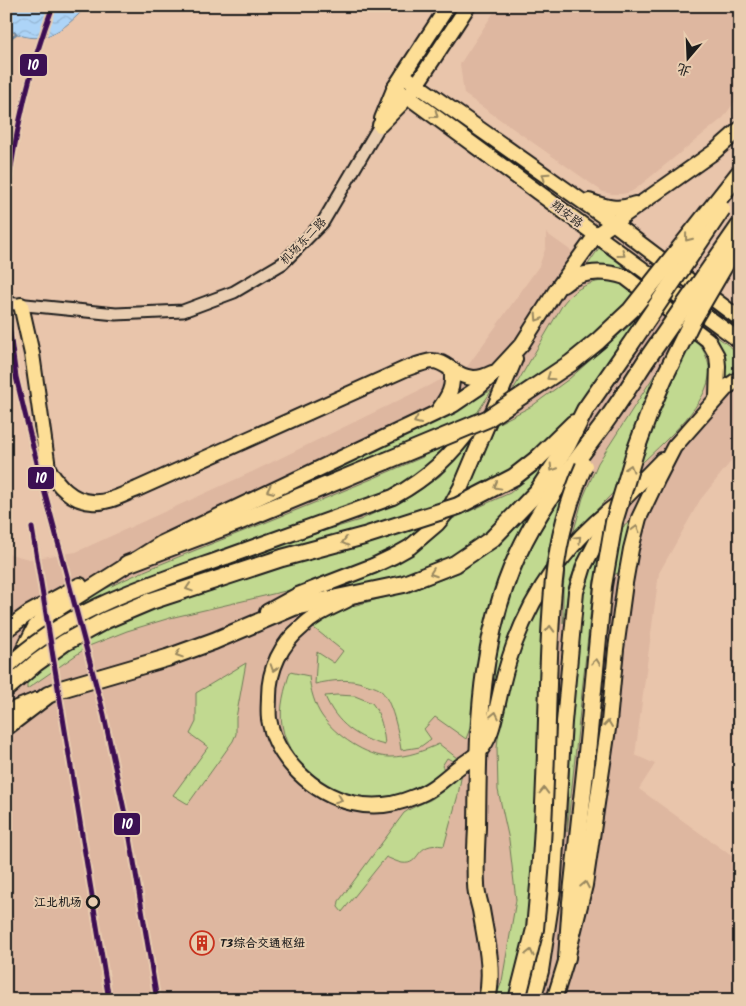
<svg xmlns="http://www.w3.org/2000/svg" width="746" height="1006" font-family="Kalam,'LXGW WenKai TC',sans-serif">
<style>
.built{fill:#deb7a0}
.green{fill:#c1d990;stroke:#6e7a56}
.water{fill:url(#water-waves);stroke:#738a9f}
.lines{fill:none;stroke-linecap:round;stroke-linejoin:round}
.stream{stroke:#738a9f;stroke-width:2.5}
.minor-casing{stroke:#1c1c1c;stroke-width:15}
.major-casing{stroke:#1c1c1c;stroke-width:18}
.highway-casing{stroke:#1c1c1c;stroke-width:20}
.minor{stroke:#e9cdb0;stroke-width:11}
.major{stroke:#fdde96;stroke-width:14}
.highway{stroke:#fdde96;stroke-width:16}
.major-bridge-casing{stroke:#1c1c1c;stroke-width:18;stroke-linecap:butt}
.highway-bridge-casing{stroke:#1c1c1c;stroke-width:20;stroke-linecap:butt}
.major-bridge{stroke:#fdde96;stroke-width:14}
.highway-bridge{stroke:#fdde96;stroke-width:16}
.metro-1-casing{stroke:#e9cdb0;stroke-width:9}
.metro-1{stroke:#3c1053;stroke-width:5}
.oneway{stroke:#98875f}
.stop-dot{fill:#e9cdb0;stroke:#1c1c1c;stroke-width:2.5}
.labels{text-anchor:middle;stroke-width:4;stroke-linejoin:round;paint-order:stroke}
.street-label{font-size:12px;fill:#1c1c1c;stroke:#e9cdb0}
.stop-label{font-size:12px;font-weight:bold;fill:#1c1c1c;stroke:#e9cdb0;text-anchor:end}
.poi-label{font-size:12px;font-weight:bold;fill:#1c1c1c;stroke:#e9cdb0;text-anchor:start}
.line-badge{stroke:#e9cdb0;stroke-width:2}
.badge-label{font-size:14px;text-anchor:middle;font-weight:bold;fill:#fff}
</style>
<defs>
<pattern id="water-waves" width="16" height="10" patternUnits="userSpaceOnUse" patternTransform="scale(1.25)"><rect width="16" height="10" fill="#add4f7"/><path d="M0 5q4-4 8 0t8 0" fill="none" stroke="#94b5d3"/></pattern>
</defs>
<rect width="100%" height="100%" fill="#e9c5ab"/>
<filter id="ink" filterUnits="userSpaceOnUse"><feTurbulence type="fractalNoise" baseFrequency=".02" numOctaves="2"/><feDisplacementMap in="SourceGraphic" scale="10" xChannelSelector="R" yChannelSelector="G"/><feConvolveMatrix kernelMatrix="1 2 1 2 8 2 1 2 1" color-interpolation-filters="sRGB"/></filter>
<g filter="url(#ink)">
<g class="built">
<path d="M498 6H740V94L723 118 638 187 631 192 622 194H612L603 192 464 94 460 64Z"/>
<path d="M546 233 740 371V450L700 500 659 573 635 755 655 764 639 789 740 862V1000H6V553L29 559 76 552 254 471 467 367 539 266 546 247Z"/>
</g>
<g class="green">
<path d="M599 248 740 354V369L726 378 723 357 631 275 618 267 587 266Z"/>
<path d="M607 280 622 282 636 294 587 342 509 397 563 304C575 288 587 283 607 280Z"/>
<path d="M638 318 575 412 541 446 516 467 489 483 464 495 497 424 532 406 569 379Z"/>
<path d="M684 329C698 339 712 359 709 377 704 409 661 444 639 466 617 489 595 511 573 534L583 498 598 463Z"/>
<path d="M492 390 458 442 407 486 198 563V575L295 540 360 520 413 495 440 476 475 434 454 487 427 527 406 543 352 570 294 589 170 618 127 631 89 646 27 689C27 671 23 644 37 631 46 622 58 616 68 609 115 581 166 562 216 542 286 515 354 487 423 457L422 440 230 519 421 429Z"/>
<path d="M550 461V466L495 531 431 570 325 593 382 571 405 558 428 543 450 520 510 493Z"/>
<path d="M567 488 554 526 545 567 513 625 504 653 487 727 493 658 503 613 517 574 527 552Z"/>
<path d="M534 509 516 547 473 720 466 739 435 717 424 729 431 739 420 747 401 750C399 735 392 698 379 689 376 687 371 686 368 685 350 678 333 680 315 684L317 652 334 663 343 651 310 625 338 610 419 588 461 572 503 540Z"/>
<path d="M631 521 619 573 594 580 567 832 572 694 579 604 588 567 601 543Z"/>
<path d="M598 527 580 557 570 580 563 623V589L566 561Z"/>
<path d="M546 592 532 892 528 929 510 1000H495L502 981 516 900 509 840 498 790 497 748 499 729 513 671 527 632Z"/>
<path d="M246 663 236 718V734L233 741 188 804 173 795 208 747 190 734 196 722V693Z"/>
<path d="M290 672 309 676C310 689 315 706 322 716 335 735 367 757 390 757 408 757 423 751 439 744L457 758 455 762 447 758 442 766 446 772C425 786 406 799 380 799 337 800 289 769 282 725 279 708 285 688 290 672Z"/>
<path d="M337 695 355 696 372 703C381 714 384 732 385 745 358 739 336 723 325 696Z"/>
<path d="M462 773 458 795 444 846C413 841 422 866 402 863 397 862 391 859 386 857L342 912 338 907 339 901 404 813C412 807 421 804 430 800 442 793 452 783 462 773Z"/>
</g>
<path class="water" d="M6 6H87C63 31 40 50 6 28Z"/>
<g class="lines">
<path class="stream" d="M6 41 16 34 15 32"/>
<g class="minor-casing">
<path id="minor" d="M6 303 116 314 183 311 234 292 283 263 323 222 380 125"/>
</g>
<g class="major-casing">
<g id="major">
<path d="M403 75 613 223 740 319"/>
<path d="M395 87 740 341"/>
<path d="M382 119 395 87 448 6"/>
<path d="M380 125 409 96 468 6"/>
<path d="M589 201C605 207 619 211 635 204"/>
<path d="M563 285C581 270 603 270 625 277L708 340 717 356 718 366 717 397"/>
<path d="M21 305 32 354 48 468C57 485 72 501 92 502 107 504 124 494 137 489L405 369C414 366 423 362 432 361 440 361 445 365 451 369 466 379 476 381 492 373"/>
<path d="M438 411C448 397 455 387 451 369"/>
<path d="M226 557 393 497C429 477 451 456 475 423"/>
<path d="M347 600C331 608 315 614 302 627 281 644 269 669 269 696 269 703 268 711 269 719 276 759 313 794 352 803 373 808 395 805 414 797 430 792 443 780 455 770 462 764 472 759 479 752 491 738 494 721 498 703 502 684 507 664 514 645 536 586 572 537 623 500"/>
<path d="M267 612 298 595 373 566 394 556 410 547 437 524 448 511 461 487 515 359"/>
<path d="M6 630 29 613 80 585"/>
<path d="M6 684 35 627 48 615 162 543 453 405 478 388 497 371 522 344 559 286 596 235 714 152 740 129"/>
<path d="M6 717 14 709 36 700"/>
<path d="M533 1000 541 971 553 891 564 722 576 592 584 566 600 535 623 500 662 460"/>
<path d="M554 1000 567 958 585 885 609 722 616 649 625 583 631 549 639 518 658 478 674 447 727 387 740 378"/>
</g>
</g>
<g class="highway-casing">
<g id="highway">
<path d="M537 459 574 423"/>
<path d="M127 564 238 522 386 461"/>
<path d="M6 727 48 695 61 689 167 658 214 641 294 607 404 584 455 564 492 539 537 492 567 446 585 410 630 345"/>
<path d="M567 958 571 902 586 763"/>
<path d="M487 1000C494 970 486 940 481 910 479 902 476 893 476 884 475 866 476 846 477 828 478 734 478 640 518 554 539 508 571 468 601 428 617 406 632 382 647 359"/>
</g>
</g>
<use href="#minor" class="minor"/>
<use href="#major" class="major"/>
<use href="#highway" class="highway"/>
<g class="major-bridge-casing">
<path id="major-bridge" d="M6 668C66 609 149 584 226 557"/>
</g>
<g class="highway-bridge-casing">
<g id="highway-bridge">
<path d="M630 345 722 209"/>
<path d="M647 359 740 225"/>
<path d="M386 461 487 419 571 363 598 341 631 310 740 172"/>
<path d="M6 689 36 663 64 643 106 620 151 601 282 558 364 536 458 506 514 477 537 459"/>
<path d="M586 763 603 586 614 522 635 452 650 411 664 378 691 323 740 239"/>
<path d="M517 1000 535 929 539 885C545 818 546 751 548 684 551 605 551 540 584 466"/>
</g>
</g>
<use href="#major-bridge" class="major-bridge"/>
<use href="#highway-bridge" class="highway-bridge"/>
<g class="metro-1-casing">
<g id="metro-1">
<path d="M6 200C15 133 29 69 53 6"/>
<path d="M6 304 16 377 38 467 104 715 130 838 157 1000"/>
<path d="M32 528 109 1000"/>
</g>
</g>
<use href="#metro-1" class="metro-1"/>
</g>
<defs><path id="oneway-chevron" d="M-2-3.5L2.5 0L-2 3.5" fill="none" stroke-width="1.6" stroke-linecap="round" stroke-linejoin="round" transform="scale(1.25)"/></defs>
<g class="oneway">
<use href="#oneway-chevron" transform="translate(435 115) rotate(37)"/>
<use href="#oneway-chevron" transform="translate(545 176) rotate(-145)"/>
<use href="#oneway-chevron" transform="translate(688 238) rotate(128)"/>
<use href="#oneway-chevron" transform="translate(622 254) rotate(36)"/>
<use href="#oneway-chevron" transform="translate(538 318) rotate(123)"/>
<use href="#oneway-chevron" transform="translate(550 377) rotate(146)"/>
<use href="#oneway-chevron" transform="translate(417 421) rotate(155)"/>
<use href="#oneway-chevron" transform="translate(553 468) rotate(123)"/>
<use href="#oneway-chevron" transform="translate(630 468) rotate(-73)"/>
<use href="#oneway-chevron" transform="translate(497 486) rotate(151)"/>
<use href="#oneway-chevron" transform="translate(270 490) rotate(155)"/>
<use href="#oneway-chevron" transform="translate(636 529) rotate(-75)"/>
<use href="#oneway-chevron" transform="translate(578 539) rotate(-46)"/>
<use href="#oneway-chevron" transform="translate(345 542) rotate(165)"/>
<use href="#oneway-chevron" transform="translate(433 573) rotate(160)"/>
<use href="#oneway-chevron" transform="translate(189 588) rotate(162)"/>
<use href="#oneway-chevron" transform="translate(550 629) rotate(-88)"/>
<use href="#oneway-chevron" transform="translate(179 654) rotate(161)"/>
<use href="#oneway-chevron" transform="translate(596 662) rotate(-84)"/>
<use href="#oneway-chevron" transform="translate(274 668) rotate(108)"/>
<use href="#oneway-chevron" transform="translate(495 715) rotate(-78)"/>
<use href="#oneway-chevron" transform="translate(608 724) rotate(-83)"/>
<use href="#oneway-chevron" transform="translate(544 791) rotate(-88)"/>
<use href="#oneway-chevron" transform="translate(339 799) rotate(21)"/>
<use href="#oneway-chevron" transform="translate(585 885) rotate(-79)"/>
<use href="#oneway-chevron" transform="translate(530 953) rotate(-77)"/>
</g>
</g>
<defs>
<g id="building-ring" transform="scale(1.25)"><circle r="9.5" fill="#e9cdb0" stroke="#c8321e" stroke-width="1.5"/><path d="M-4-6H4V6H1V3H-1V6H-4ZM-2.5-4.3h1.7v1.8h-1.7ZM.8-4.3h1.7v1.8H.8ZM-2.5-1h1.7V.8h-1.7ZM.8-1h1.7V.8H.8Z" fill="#c8321e"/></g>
</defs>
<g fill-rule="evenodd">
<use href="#building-ring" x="202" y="943"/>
</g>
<circle class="stop-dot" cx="93" cy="902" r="6"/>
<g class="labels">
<g class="street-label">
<text transform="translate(567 214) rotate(37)" y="4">翔安路</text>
<text transform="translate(303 241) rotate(-46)" y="4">机场东二路</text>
</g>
<g class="stop-label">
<text x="82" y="906">江北机场</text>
</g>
<g class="poi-label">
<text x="220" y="947">T3综合交通枢纽</text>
</g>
</g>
<g class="line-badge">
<rect x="19" y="53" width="29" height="24" rx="5" fill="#3c1053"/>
<rect x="27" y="466" width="28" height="24" rx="5" fill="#3c1053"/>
<rect x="113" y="812" width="28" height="24" rx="5" fill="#3c1053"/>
</g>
<g class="badge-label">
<text x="33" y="70">10</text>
<text x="41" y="483">10</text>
<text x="127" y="829">10</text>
</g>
<rect width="746" height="1006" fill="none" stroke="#e9cdb0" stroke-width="25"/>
<rect x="12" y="12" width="721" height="981" fill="none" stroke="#1c1c1c" stroke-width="2" filter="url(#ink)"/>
<g transform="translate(688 58) rotate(199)" stroke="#e9cdb0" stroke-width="4" paint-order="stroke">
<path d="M0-4L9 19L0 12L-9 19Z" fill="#1c1c1c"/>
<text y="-8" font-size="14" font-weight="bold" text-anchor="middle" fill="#1c1c1c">北</text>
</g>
</svg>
